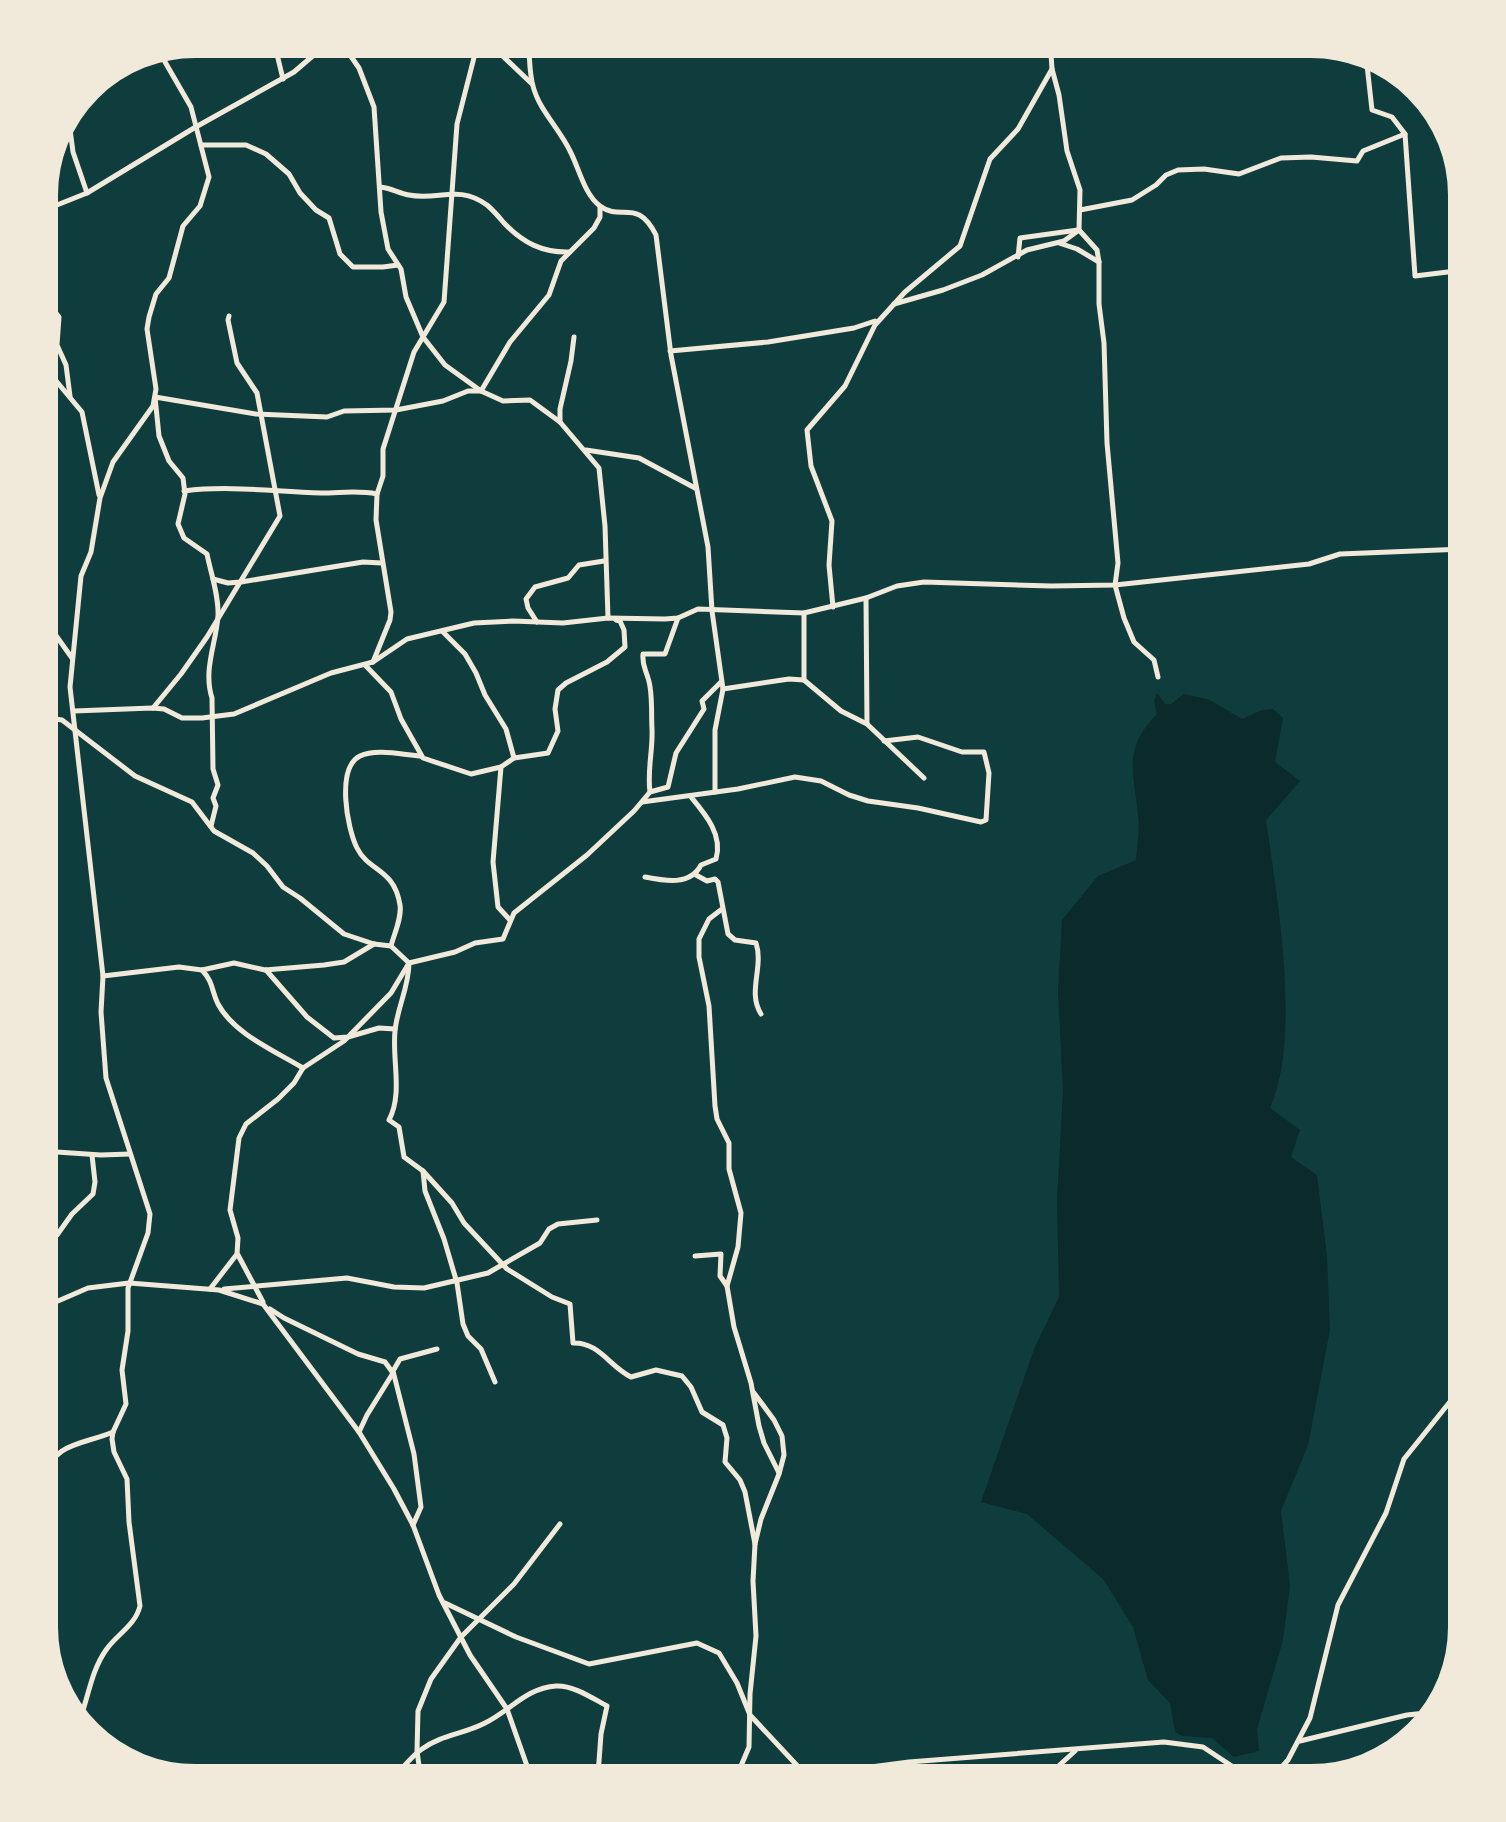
<svg xmlns="http://www.w3.org/2000/svg" width="1506" height="1822" font-family="'IBM Plex Serif',serif">
<style>
.water{fill:#0a2a2b}
.lines{fill:none;stroke-linecap:round;stroke-linejoin:round}
.minor{stroke:#f1e9da;stroke-width:5}
.rim{fill:none;stroke:#f1e9da;stroke-width:4}
</style>
<rect width="100%" height="100%" fill="#0f3d3e"/>
<path class="water" d="M1157 693 1165 704H1171L1184 694 1210 700 1242 719 1262 710 1273 709 1283 718 1275 762 1300 781 1266 820C1277 898 1302 1036 1270 1108L1300 1130 1291 1157 1317 1175 1327 1256 1330 1330 1308 1445 1281 1511 1290 1586 1283 1640 1257 1729 1259 1751 1234 1757 1212 1738 1182 1736 1175 1732 1170 1703 1148 1680 1133 1627 1103 1579 1027 1514 981 1502 1034 1349 1059 1297 1057 1199 1063 1090 1058 992 1062 920 1098 876 1136 860C1137 846 1140 830 1138 815 1134 771 1122 750 1157 714L1154 701Z"/>
<g class="lines">
<g class="minor">
<path d="M274 42 283 79"/>
<path d="M341 42 359 68 374 107 381 212 388 249 401 269 406 297 423 337 445 365 481 391 510 342 549 295 561 261 594 228 600 217V207"/>
<path d="M488 42 531 83"/>
<path d="M528 42C530 56 529 72 533 86 539 110 559 128 570 151 579 168 584 194 600 206 621 222 637 197 656 235L671 355 708 547 712 611 723 689 715 730V792"/>
<path d="M1057 42 1051 54 1052 69 1059 95 1067 151 1080 190 1079 230 1097 250 1099 262V304L1104 343 1107 443 1118 563 1115 585 1124 618 1134 642 1154 660 1158 677"/>
<path d="M1366 56 1372 110 1392 117 1405 134 1415 276 1464 270"/>
<path d="M68 114 73 152 87 193"/>
<path d="M201 145H246L266 154 289 174 300 193 316 210 329 218 340 254 353 267H383L398 265"/>
<path d="M380 187C391 188 398 193 409 195 438 201 458 184 487 205 493 210 499 217 504 223 523 243 543 253 570 252"/>
<path d="M1080 210 1132 200 1156 185 1166 175 1178 170 1204 169 1239 174 1281 158 1311 157 1357 161 1363 151 1405 134"/>
<path d="M42 211 87 193 194 128 294 72 329 42"/>
<path d="M1059 243 1077 249 1099 262"/>
<path d="M1018 257 1020 238 1078 230"/>
<path d="M42 295 59 317 57 345 66 365 70 396"/>
<path d="M894 304 943 290 982 275 1027 250 1064 241 1079 230"/>
<path d="M670 351 768 342 854 328 875 321"/>
<path d="M42 364 82 412 99 495"/>
<path d="M560 422V409L571 361 574 337"/>
<path d="M586 450 639 458 695 488"/>
<path d="M184 491C231 485 275 492 321 493 341 493 358 490 377 494"/>
<path d="M213 579 228 583 241 582 363 562 382 563"/>
<path d="M866 598 867 724"/>
<path d="M833 607 829 565 832 521 811 466 807 430 845 386 875 325 905 292 960 246 990 159 1018 129 1052 69"/>
<path d="M804 613V680"/>
<path d="M42 616 72 658"/>
<path d="M537 622 528 608 526 599 535 587 568 578 579 565 604 561"/>
<path d="M442 631 465 654 476 673 485 695 506 729 514 758"/>
<path d="M373 662 390 620 391 612 376 520 377 494 383 476V449L414 352 444 302 457 124 478 42"/>
<path d="M365 665 391 692 401 719 423 758 471 774 501 767"/>
<path d="M723 689 789 679 804 680 841 711 867 724 924 778"/>
<path d="M153 708 181 674 207 637 280 516 257 393 237 363 228 320 229 316"/>
<path d="M74 711 152 708 164 709 182 718H202L234 714 331 673 373 662 407 639 474 623 513 621 563 623 608 618 665 619 678 618 698 609 804 613 866 598 897 586 924 582 1051 586 1115 585 1309 564 1340 554 1464 549"/>
<path d="M42 717 62 720 135 776 192 802 214 831 253 853 267 866 283 887 300 898 344 934 374 944 391 946 409 963C409 987 397 1008 395 1031 392 1060 403 1094 389 1120L399 1127 404 1157 423 1171 425 1191 444 1239 457 1283 463 1324 468 1336 481 1349 495 1382"/>
<path d="M650 792C647 770 653 751 652 729 651 714 653 692 648 678 645 668 642 665 643 654H665L678 618"/>
<path d="M642 802 738 789 795 777 821 781 849 795 868 801 918 808 981 822 986 820 989 773 984 752H962L918 737 884 741"/>
<path d="M211 826 216 806 213 798 218 785 213 769 212 698C203 670 216 644 218 616 219 596 211 574 207 554L184 538 178 524 185 494 183 478 169 461 159 436 155 397 256 414 327 417 344 411 396 410 443 401 468 391H481L503 401 530 400 560 422 599 468 605 526 608 618"/>
<path d="M696 875 707 881 715 879 718 882 728 934 735 940 756 943C764 967 747 992 761 1014"/>
<path d="M645 877C665 881 690 886 701 865L716 859C723 835 706 815 691 797"/>
<path d="M722 909 709 919 699 939V957L709 1006 715 1106 717 1119 729 1143V1169L741 1213 738 1247 727 1286"/>
<path d="M510 920 498 907 493 862 501 767 514 758 548 753 558 731 555 709 558 690 566 683 607 662 625 647 624 630 620 621 616 620"/>
<path d="M391 946C394 934 402 918 400 905 394 868 369 872 357 848 347 828 336 768 360 756 376 748 404 755 421 756"/>
<path d="M202 970C214 983 211 990 218 1004 234 1034 275 1051 303 1068"/>
<path d="M266 970 307 1017 334 1038 348 1037 379 1028 395 1029"/>
<path d="M103 976 179 967 202 970 234 963 265 970 324 965 344 962 374 944"/>
<path d="M42 1151 101 1155 130 1154"/>
<path d="M423 1171 452 1203 464 1223 507 1269 552 1297 570 1304 573 1343C599 1342 609 1366 631 1377L656 1370 682 1376 691 1387 702 1412 723 1425 727 1438 725 1462 740 1480 745 1492 755 1544"/>
<path d="M42 1242 57 1235 72 1214 93 1194 95 1182 92 1155"/>
<path d="M238 1255 263 1302"/>
<path d="M695 1256 721 1254 720 1276 727 1286 734 1327 751 1383 759 1426 764 1443 779 1473"/>
<path d="M210 1289 237 1254 238 1238 230 1210 239 1138 246 1124 278 1099 294 1083 303 1068 344 1041 391 993 409 963 455 952 475 943 503 939 514 913 587 855 634 811 650 792 668 787 676 753 704 709 702 701 721 682"/>
<path d="M224 1289 347 1278 394 1287 424 1288 488 1273 540 1243 549 1229 558 1224 597 1220"/>
<path d="M58 1301 88 1288 129 1283 219 1290 263 1304 359 1432 394 1489 413 1525 439 1595 470 1655 507 1709 532 1780"/>
<path d="M270 1309 284 1318 358 1354 385 1362 393 1373 367 1415 359 1432"/>
<path d="M42 1479C55 1441 83 1445 113 1432"/>
<path d="M413 1525 421 1507 414 1454 393 1371 400 1359 437 1349"/>
<path d="M445 1603 516 1637 589 1664 697 1643 719 1653 737 1683 750 1715 805 1774"/>
<path d="M79 1722C88 1699 91 1671 106 1650 117 1634 135 1626 140 1606L129 1522 127 1479 114 1452 112 1439 113 1432 126 1404 122 1370 128 1331V1288L148 1233 150 1214 106 1078 101 1012 103 976 70 687 81 576 91 552 100 498 113 462 153 406 156 389 147 329 149 317 156 294 169 278 183 226 200 206 209 177 191 107 161 55"/>
<path d="M1300 1741 1407 1715 1435 1712"/>
<path d="M831 1772 833 1780"/>
<path d="M391 1780C402 1770 410 1757 422 1749 441 1735 464 1734 485 1723 510 1711 526 1688 556 1686 573 1685 592 1698 607 1706L601 1734 598 1775 593 1780"/>
<path d="M421 1780 417 1751 418 1711 431 1679 461 1637 514 1584 560 1524"/>
<path d="M735 1780 749 1747 750 1694 756 1636 753 1581 755 1544 761 1519 779 1474 784 1455 782 1436 774 1420 754 1393"/>
<path d="M771 1780 909 1762 1164 1742 1203 1747 1253 1780"/>
<path d="M1043 1780 1075 1751"/>
<path d="M1270 1780 1288 1760 1310 1718 1338 1605 1386 1513 1404 1459 1453 1398 1464 1361"/>
</g>
</g>
<path d="M0 0H1506V1822H0ZM195 56H1311A139 139 0 0 1 1450 195V1627A139 139 0 0 1 1311 1766H195A139 139 0 0 1 56 1627V195A139 139 0 0 1 195 56Z" fill="#f1e9da" fill-rule="evenodd"/>
<path class="rim" d="M195 56H1311A139 139 0 0 1 1450 195V1627A139 139 0 0 1 1311 1766H195A139 139 0 0 1 56 1627V195A139 139 0 0 1 195 56Z"/>
</svg>
